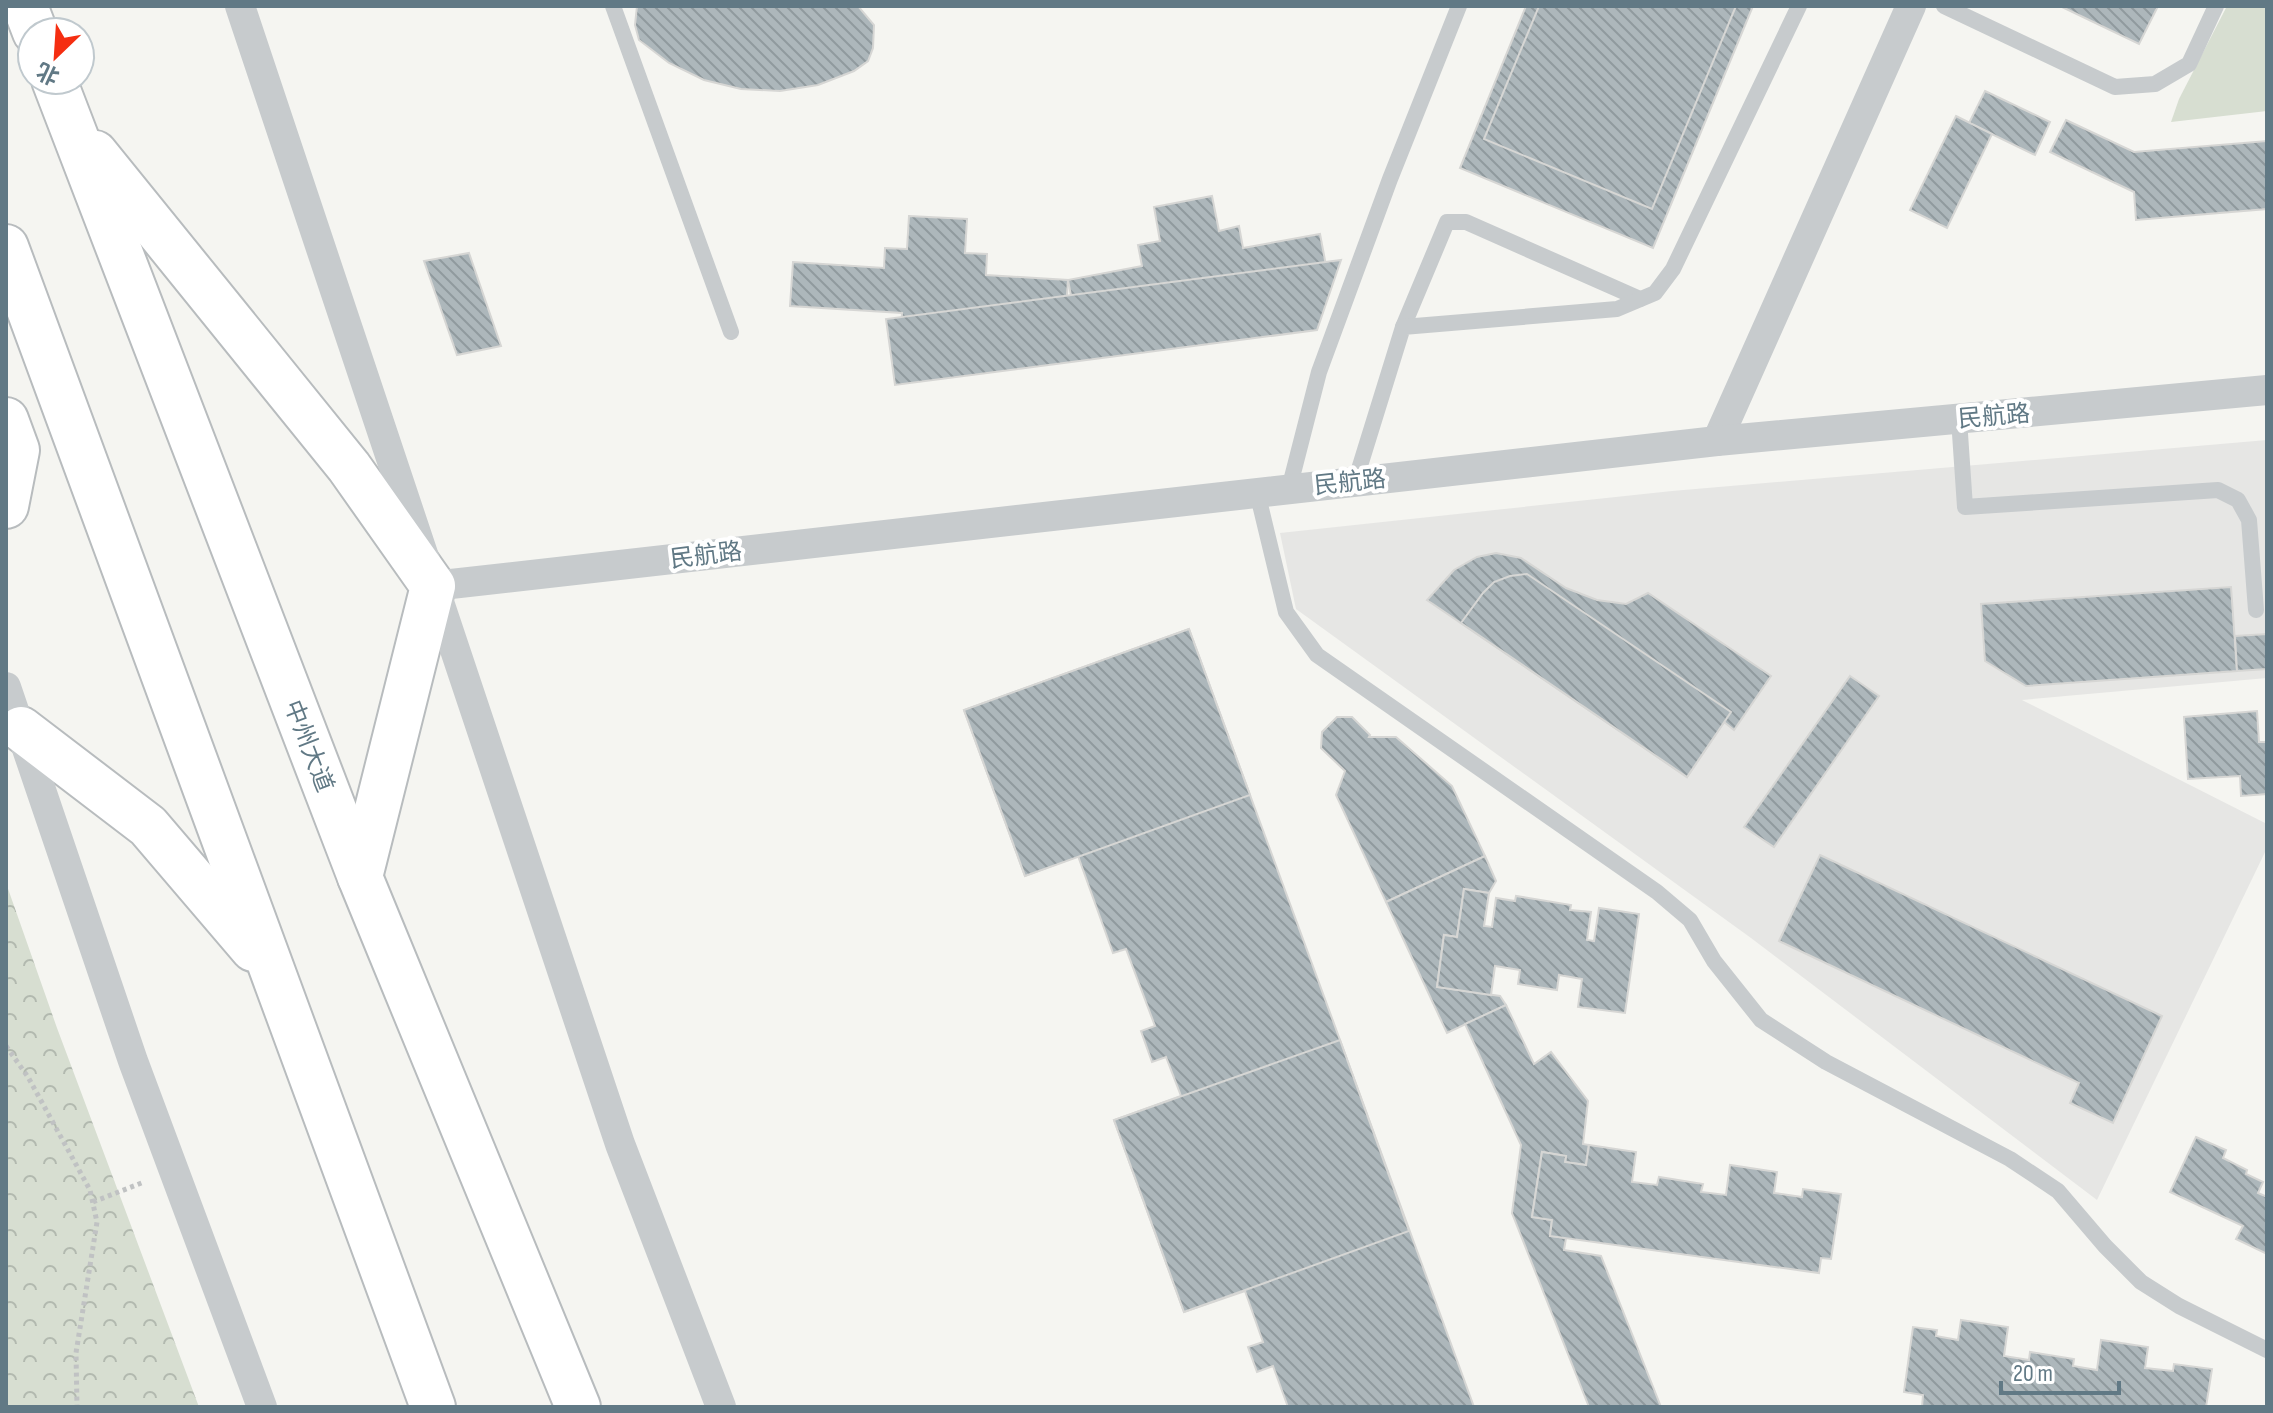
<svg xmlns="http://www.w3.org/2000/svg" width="2273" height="1413" font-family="'Sofia Sans Condensed','Noto Sans SC',sans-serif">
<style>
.built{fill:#e6e6e4}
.grass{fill:#d7ded1}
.forest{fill:url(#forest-crowns)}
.building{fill:url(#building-back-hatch);stroke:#d6d6d4;stroke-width:2}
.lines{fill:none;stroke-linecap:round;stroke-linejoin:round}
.trunk-casing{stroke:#b8bcbe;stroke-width:48}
.path{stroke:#c0c2c3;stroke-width:5;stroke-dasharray:4 4;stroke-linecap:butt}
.service{stroke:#c7cbcd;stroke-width:16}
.minor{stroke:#c7cbcd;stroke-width:30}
.trunk{stroke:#fff;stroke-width:44}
.labels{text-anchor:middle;stroke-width:8;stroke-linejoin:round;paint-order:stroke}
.street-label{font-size:24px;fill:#617985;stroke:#fff}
</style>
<defs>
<pattern id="forest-crowns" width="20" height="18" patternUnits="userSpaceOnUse" patternTransform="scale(2)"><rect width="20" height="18" fill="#d7ded1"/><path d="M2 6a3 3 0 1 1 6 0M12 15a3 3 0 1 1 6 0" fill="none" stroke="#b2b9af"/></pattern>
<pattern id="building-back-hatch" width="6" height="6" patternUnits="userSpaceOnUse" patternTransform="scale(2)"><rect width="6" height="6" fill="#adb7bb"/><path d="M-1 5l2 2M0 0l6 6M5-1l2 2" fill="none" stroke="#909a9e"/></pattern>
</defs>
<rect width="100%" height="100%" fill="#f5f5f1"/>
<path class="built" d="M2267 440V678L2022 700 2267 824V848L2097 1200 1751 938 1296 609 1280 533 1672 491Z"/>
<path class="grass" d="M2227 6H2267V111L2171 122 2179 99Z"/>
<path class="forest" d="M6 883 57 1028 199 1407H6Z"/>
<g class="building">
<path d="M637 6H858L874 25 873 48 868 61 854 71 818 85 780 91 741 89 704 80 669 63 639 40 635 25Z"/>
<path d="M1526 6H1753L1653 248 1460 168Z"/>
<path d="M1539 6H1736L1652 209 1484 139Z"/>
<path d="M2060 6H2158L2139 44Z"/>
<path d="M1985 91 2050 122 2035 155 1969 123Z"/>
<path d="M1956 116 1992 134 1947 228 1910 210Z"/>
<path d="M2066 120 2134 152 2267 141V209L2136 220 2134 192 2050 152Z"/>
<path d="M1212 196 1219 231 1239 226 1243 248 1320 234 1328 276 1304 280 1306 289 1105 326 1103 317 1076 322 1068 280 1142 266 1138 245 1160 241 1154 207Z"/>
<path d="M909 216 967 219 965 253 987 254 986 275 1068 280 1065 324 964 317 963 335 901 331 902 313 790 306 793 262 884 268 885 248 907 249Z"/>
<path d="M469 253 501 346 457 355 424 261Z"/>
<path d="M1341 260 1317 330 895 385 886 319Z"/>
<path d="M1496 553 1521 558 1566 588 1597 600 1626 604 1648 593 1771 676 1734 730 1724 722 1687 777 1427 600 1454 570 1477 557Z"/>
<path d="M1527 574 1731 712 1687 777 1461 623 1483 593 1494 582 1510 576Z"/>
<path d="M2231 587 2237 671 2026 686 1985 661 1981 604Z"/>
<path d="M1189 629 1340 1040 1474 1407H1288L1273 1366 1257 1372 1248 1347 1263 1342 1245 1291 1184 1312 1114 1120 1181 1096 1166 1057 1152 1062 1141 1031 1155 1026 1126 949 1113 953 1078 856 1025 876 964 710Z"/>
<path d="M1189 629 1250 795 1025 876 964 710Z"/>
<path d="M2267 634V669L2237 671 2235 636Z"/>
<path d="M1850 676 1879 696 1774 847 1744 827Z"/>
<path d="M2257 711 2259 742H2267V794L2241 796 2240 776 2188 779 2184 717Z"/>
<path d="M1337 717H1352L1370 735 1369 737H1396L1452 786 1485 856 1386 902 1336 795 1345 771 1321 748 1322 732Z"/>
<path d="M1820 855 2162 1016 2113 1123 2070 1103 2079 1083 1779 941Z"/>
<path d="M1485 856 1496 881 1489 893 1464 889 1457 937 1444 935 1437 987 1500 996 1506 1005 1447 1033 1386 902Z"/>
<path d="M1464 889 1489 893 1484 926 1492 927 1496 898 1515 901 1516 896 1571 905 1570 910 1591 912 1587 940 1594 941 1599 908 1639 914 1625 1013 1578 1007 1582 979 1559 975 1557 990 1518 984 1520 970 1495 966 1491 995 1437 987 1444 935 1457 937Z"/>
<path d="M1506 1005 1534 1064 1551 1052 1588 1101 1583 1144 1589 1145 1586 1165 1565 1162 1566 1156 1542 1152 1532 1217 1552 1220 1550 1236 1566 1238 1564 1250 1601 1256 1661 1407H1589L1512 1213 1521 1145 1465 1024Z"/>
<path d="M1340 1040 1409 1231 1184 1312 1114 1120Z"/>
<path d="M2196 1137 2226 1150 2223 1158 2247 1170 2246 1174 2263 1182 2258 1193 2267 1197V1254L2236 1239 2243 1226 2170 1192Z"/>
<path d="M1589 1145 1636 1152 1632 1182 1657 1185 1659 1177 1703 1184 1701 1192 1726 1195 1730 1165 1777 1172 1774 1193 1802 1197 1803 1189 1841 1194 1831 1259 1821 1258 1819 1273 1550 1236 1552 1220 1532 1217 1542 1152 1566 1156 1565 1162 1586 1165Z"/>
<path d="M1961 1320 2008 1327 2004 1356 2029 1360 2030 1352 2074 1359 2073 1366 2097 1370 2101 1340 2148 1347 2145 1368 2173 1371 2174 1364 2212 1369 2206 1407H1922L1923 1395 1904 1392 1913 1327 1937 1330 1936 1336 1958 1340Z"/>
</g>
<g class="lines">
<g class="trunk-casing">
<g id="trunk">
<path d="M25 6 35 32"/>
<path d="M54 80 360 877 578 1407"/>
<path d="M95 153 349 467 433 586 360 877"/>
<path d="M6 247 433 1407"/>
<path d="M6 420 17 450 6 506"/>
<path d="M21 729 148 826 253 949"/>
</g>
</g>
<g class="path">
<path d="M6 1046 28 1077 90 1190 97 1222 76 1353 77 1407"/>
<path d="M93 1202 144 1182"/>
</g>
<g class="service">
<path d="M613 6 731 332"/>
<path d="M1944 6 2115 87 2155 84 2189 64 2216 6"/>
<path d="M1403 327 1447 222H1466L1640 299"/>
<path d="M1959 419 1965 507 2218 490 2238 500 2249 520 2256 610"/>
<path d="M1355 482 1403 327 1617 309 1655 293 1673 269 1799 6"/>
<path d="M1289 489 1319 372 1390 179 1459 6"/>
<path d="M1257 492 1286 612 1317 655 1657 892 1690 920 1714 961 1761 1020 1826 1062 2010 1159 2058 1191 2105 1246 2141 1282 2179 1306 2267 1350"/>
</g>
<g class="minor">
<path d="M240 6 620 1144 721 1407"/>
<path d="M1717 441 1911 6"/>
<path d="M433 586 1717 441 2267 390"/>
<path d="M6 687 133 1061 262 1407"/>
</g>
<use href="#trunk" class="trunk"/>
</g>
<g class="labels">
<g class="street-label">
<text transform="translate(1994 416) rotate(-5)" y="8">民航路</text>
<text transform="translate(1350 482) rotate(-6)" y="8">民航路</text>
<text transform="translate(706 555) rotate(-7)" y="8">民航路</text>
<text transform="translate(309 746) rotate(69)" y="8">中州大道</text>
</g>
</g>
<rect width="2273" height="1413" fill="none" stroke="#617985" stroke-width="16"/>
<g transform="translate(56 56) rotate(205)"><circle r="38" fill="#ffffff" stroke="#c0c9ce" stroke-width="2"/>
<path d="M0-6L14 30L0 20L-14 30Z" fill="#f52e11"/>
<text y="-12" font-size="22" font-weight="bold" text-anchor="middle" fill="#617985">北</text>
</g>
<path d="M2001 1381v12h118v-12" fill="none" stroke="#617985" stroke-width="4"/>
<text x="2013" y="1381" font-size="24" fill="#617985" stroke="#ffffff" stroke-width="6" paint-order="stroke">20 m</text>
</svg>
